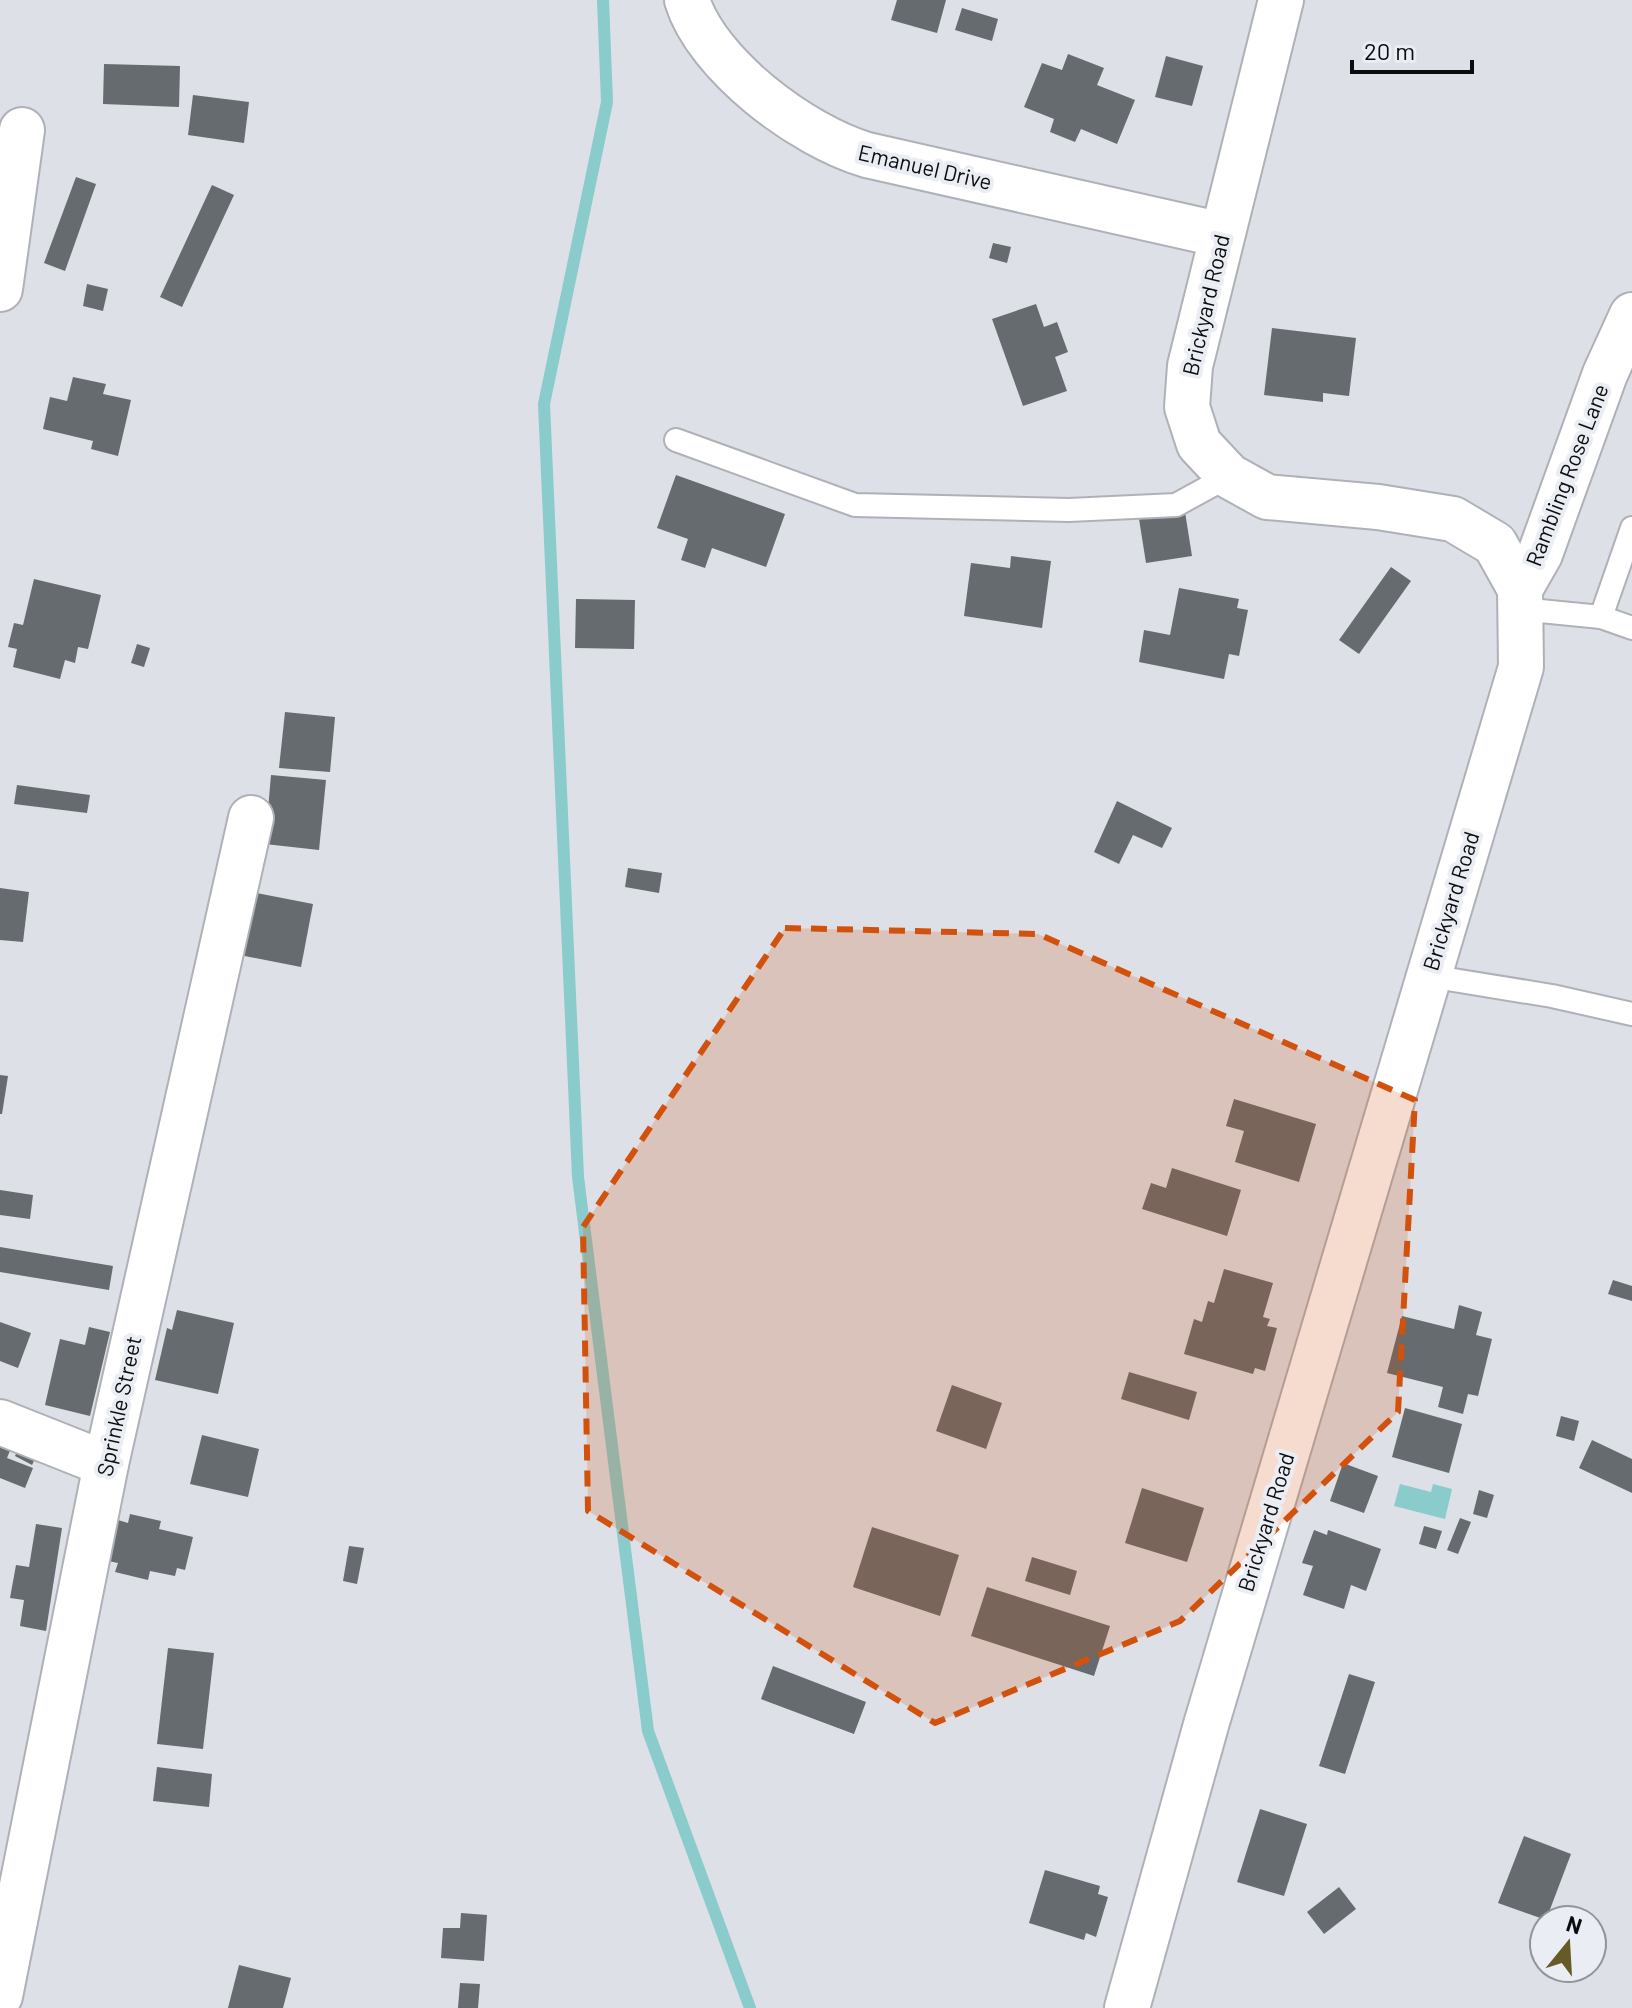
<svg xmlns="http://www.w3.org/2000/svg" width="1632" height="2008" font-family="Barlow,sans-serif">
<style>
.water{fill:#8acbcc}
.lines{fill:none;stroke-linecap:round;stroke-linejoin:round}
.stream{stroke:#8acbcc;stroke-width:12}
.building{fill:#656b6e}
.lane-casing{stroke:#aeb1b7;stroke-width:26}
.street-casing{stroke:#aeb1b7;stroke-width:48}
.lane{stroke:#fff;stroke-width:22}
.street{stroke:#fff;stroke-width:44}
.marked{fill:#d2510c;fill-opacity:0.2;stroke:#d2510c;stroke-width:6;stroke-dasharray:16 10;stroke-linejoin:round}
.labels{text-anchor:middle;stroke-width:8;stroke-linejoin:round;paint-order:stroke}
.street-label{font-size:22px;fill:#0b0c0e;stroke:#eaeef4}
</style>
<rect width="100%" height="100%" fill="#dde0e6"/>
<path class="water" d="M1400 1484 1431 1492 1433 1484 1452 1489 1445 1519 1394 1506Z"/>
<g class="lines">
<path class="stream" d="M603 0 607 102 544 404 578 1177 648 1731 750 2008"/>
</g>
<g class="building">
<path d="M897 0H946L937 33 891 20Z"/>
<path d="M962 8 998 19 992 41 955 30Z"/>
<path d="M1068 54 1104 68 1097 85 1135 100 1117 144 1081 129 1075 142 1050 132 1054 119 1024 107 1042 63 1062 70Z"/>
<path d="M1166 56 1203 66 1192 106 1155 97Z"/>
<path d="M104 64 180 66 179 107 103 104Z"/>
<path d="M193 95 249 102 244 143 188 135Z"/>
<path d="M76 177 96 184 65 271 44 263Z"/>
<path d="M212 185 234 195 182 307 160 297Z"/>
<path d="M993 243 1011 247 1007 263 989 258Z"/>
<path d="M87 284 108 289 103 311 83 306Z"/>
<path d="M1036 304 1044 327 1057 322 1068 352 1055 357 1067 391 1023 406 992 319Z"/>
<path d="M1272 328 1356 338 1349 396 1323 393V402L1264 395Z"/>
<path d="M73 377 106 384 103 394 131 400 118 456 91 449 93 441 43 429 50 397 67 401Z"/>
<path d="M676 475 785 514 766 567 712 548 705 568 681 560 688 539 657 528Z"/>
<path d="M1185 512 1192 556 1146 563 1139 519Z"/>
<path d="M1011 556 1051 561 1042 628 964 616 971 563 1010 568Z"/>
<path d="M1391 567 1411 581 1359 654 1339 640Z"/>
<path d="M34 579 101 595 88 649 78 647 75 663 65 660 60 679 13 667 17 649 8 647 14 623 23 625Z"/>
<path d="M1179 588 1239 599 1237 608 1248 610 1239 656 1229 654 1224 679 1139 662 1144 630 1170 635Z"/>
<path d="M576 599 635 600 634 649 575 648Z"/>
<path d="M137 644 150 648 144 667 131 663Z"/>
<path d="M285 712 335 717 330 772 279 768Z"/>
<path d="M271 775 326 780 319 850 265 844Z"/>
<path d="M17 785 90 795 87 813 14 804Z"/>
<path d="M1117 801 1172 828 1162 848 1133 835 1119 864 1094 852Z"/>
<path d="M628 868 662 873 659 893 625 887Z"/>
<path d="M0 888 29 892 23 942 0 940Z"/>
<path d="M247 891 313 904 301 967 235 954Z"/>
<path d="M0 1075 8 1076 2 1114H0Z"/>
<path d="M1234 1099 1316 1124 1299 1182 1235 1162 1244 1131 1226 1126Z"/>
<path d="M1172 1168 1241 1190 1227 1236 1142 1209 1151 1183 1166 1188Z"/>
<path d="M0 1190 33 1195 30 1219 0 1215Z"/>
<path d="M0 1247 113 1266 109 1290 0 1272Z"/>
<path d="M1224 1269 1273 1283 1263 1317 1270 1319 1267 1326 1277 1328 1265 1371 1255 1368 1253 1374 1184 1354 1194 1319 1202 1322 1208 1301 1214 1303Z"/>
<path d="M1613 1280 1632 1286V1301L1608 1294Z"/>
<path d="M1459 1305 1482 1312 1476 1335 1492 1339 1478 1396 1468 1394 1463 1414 1438 1407 1443 1387 1387 1373 1402 1316 1454 1329Z"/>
<path d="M177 1310 234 1323 218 1394 155 1380 167 1328 172 1330Z"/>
<path d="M0 1322 31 1333 18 1368 0 1361Z"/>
<path d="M89 1327 110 1332 90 1416 45 1405 60 1339 85 1345Z"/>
<path d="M1129 1372 1197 1392 1189 1420 1121 1399Z"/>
<path d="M952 1385 1002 1403 986 1449 936 1431Z"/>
<path d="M1405 1408 1462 1424 1449 1473 1392 1457Z"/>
<path d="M1561 1416 1579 1421 1574 1441 1556 1436Z"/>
<path d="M0 1432 15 1438 7 1458 33 1468 25 1488 0 1478Z"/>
<path d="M202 1435 259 1449 248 1497 190 1484Z"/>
<path d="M22 1440 40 1448 32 1465 15 1456Z"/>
<path d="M1592 1440 1632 1459V1493L1579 1468Z"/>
<path d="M1343 1463 1378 1476 1364 1513 1330 1501Z"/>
<path d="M1142 1488 1204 1508 1187 1562 1125 1543Z"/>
<path d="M1479 1490 1494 1495 1487 1518 1473 1514Z"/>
<path d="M130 1514 161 1521 159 1529 193 1537 185 1570 177 1568 175 1576 150 1571 148 1580 115 1572 118 1563 108 1561 118 1520 128 1523Z"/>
<path d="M1460 1518 1471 1522 1458 1554 1447 1550Z"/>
<path d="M36 1524 62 1528 46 1631 20 1626 24 1600 10 1598 16 1565 29 1567Z"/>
<path d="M1424 1526 1442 1531 1436 1549 1419 1544Z"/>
<path d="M872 1527 959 1555 940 1616 853 1587Z"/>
<path d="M1314 1530 1327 1535 1328 1530 1381 1549 1366 1591 1351 1585 1344 1609 1303 1595 1313 1566 1302 1563Z"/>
<path d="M349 1546 364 1548 357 1584 343 1581Z"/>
<path d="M1032 1557 1077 1571 1070 1595 1025 1581Z"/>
<path d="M987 1587 1110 1626 1094 1676 971 1636Z"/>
<path d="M168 1648 214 1653 203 1749 157 1744Z"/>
<path d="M773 1666 866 1702 854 1734 761 1699Z"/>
<path d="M1349 1674 1375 1682 1345 1774 1319 1766Z"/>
<path d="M157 1767 212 1774 209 1807 153 1801Z"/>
<path d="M1260 1809 1307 1824 1284 1896 1237 1882Z"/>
<path d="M1524 1836 1571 1854 1546 1920 1498 1903Z"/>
<path d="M1045 1870 1100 1886 1098 1894 1108 1897 1096 1937 1086 1933 1084 1940 1029 1923Z"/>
<path d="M1339 1887 1356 1909 1324 1934 1307 1912Z"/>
<path d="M461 1913 487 1915 484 1961 441 1958 443 1928H460Z"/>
<path d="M239 1965 291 1978 283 2008H228Z"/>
<path d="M460 1983 480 1984 478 2008H458Z"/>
</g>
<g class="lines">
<g class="lane-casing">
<g id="lane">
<path d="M676 440 855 505 1069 510 1176 505 1229 476"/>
<path d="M1520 609 1601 617 1632 628"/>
<path d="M1601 617 1632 528"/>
<path d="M1429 976 1552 996 1632 1014"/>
</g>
</g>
<g class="street-casing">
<g id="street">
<path d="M687 0C707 65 802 136 867 155L1222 235"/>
<path d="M0 289 22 130"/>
<path d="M1520 589 1540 554 1605 374 1632 315"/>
<path d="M0 1422 106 1464"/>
<path d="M0 1996 106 1464 251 818"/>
<path d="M1127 2008 1206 1725 1521 667 1520 589 1495 544 1453 519 1378 507 1267 497 1229 476 1199 444 1187 407 1190 366 1281 0"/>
</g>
</g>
<use href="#lane" class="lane"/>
<use href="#street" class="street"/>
</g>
<path class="marked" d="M785 928 1038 934 1415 1100 1398 1412 1180 1621 935 1723 588 1511 583 1227Z"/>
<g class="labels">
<g class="street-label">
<text transform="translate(925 167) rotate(13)" y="8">Emanuel Drive</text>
<text transform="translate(1206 305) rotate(-77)" y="8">Brickyard Road</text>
<text transform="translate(1567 475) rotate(-69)" y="8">Rambling Rose Lane</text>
<text transform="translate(1451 901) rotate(-73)" y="8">Brickyard Road</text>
<text transform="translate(119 1406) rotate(-78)" y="8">Sprinkle Street</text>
<text transform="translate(1266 1522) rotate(-73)" y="8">Brickyard Road</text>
</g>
</g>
<g transform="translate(1568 1944) rotate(18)"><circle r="38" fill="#eaeef4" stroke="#919498" stroke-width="2"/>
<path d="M0-6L14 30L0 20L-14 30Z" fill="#665b27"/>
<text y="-12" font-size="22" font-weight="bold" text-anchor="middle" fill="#0b0c0e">N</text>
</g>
<path d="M1352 60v12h120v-12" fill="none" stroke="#0b0c0e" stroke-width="4"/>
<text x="1364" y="60" font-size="24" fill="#0b0c0e" stroke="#eaeef4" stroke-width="6" paint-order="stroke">20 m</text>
</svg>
